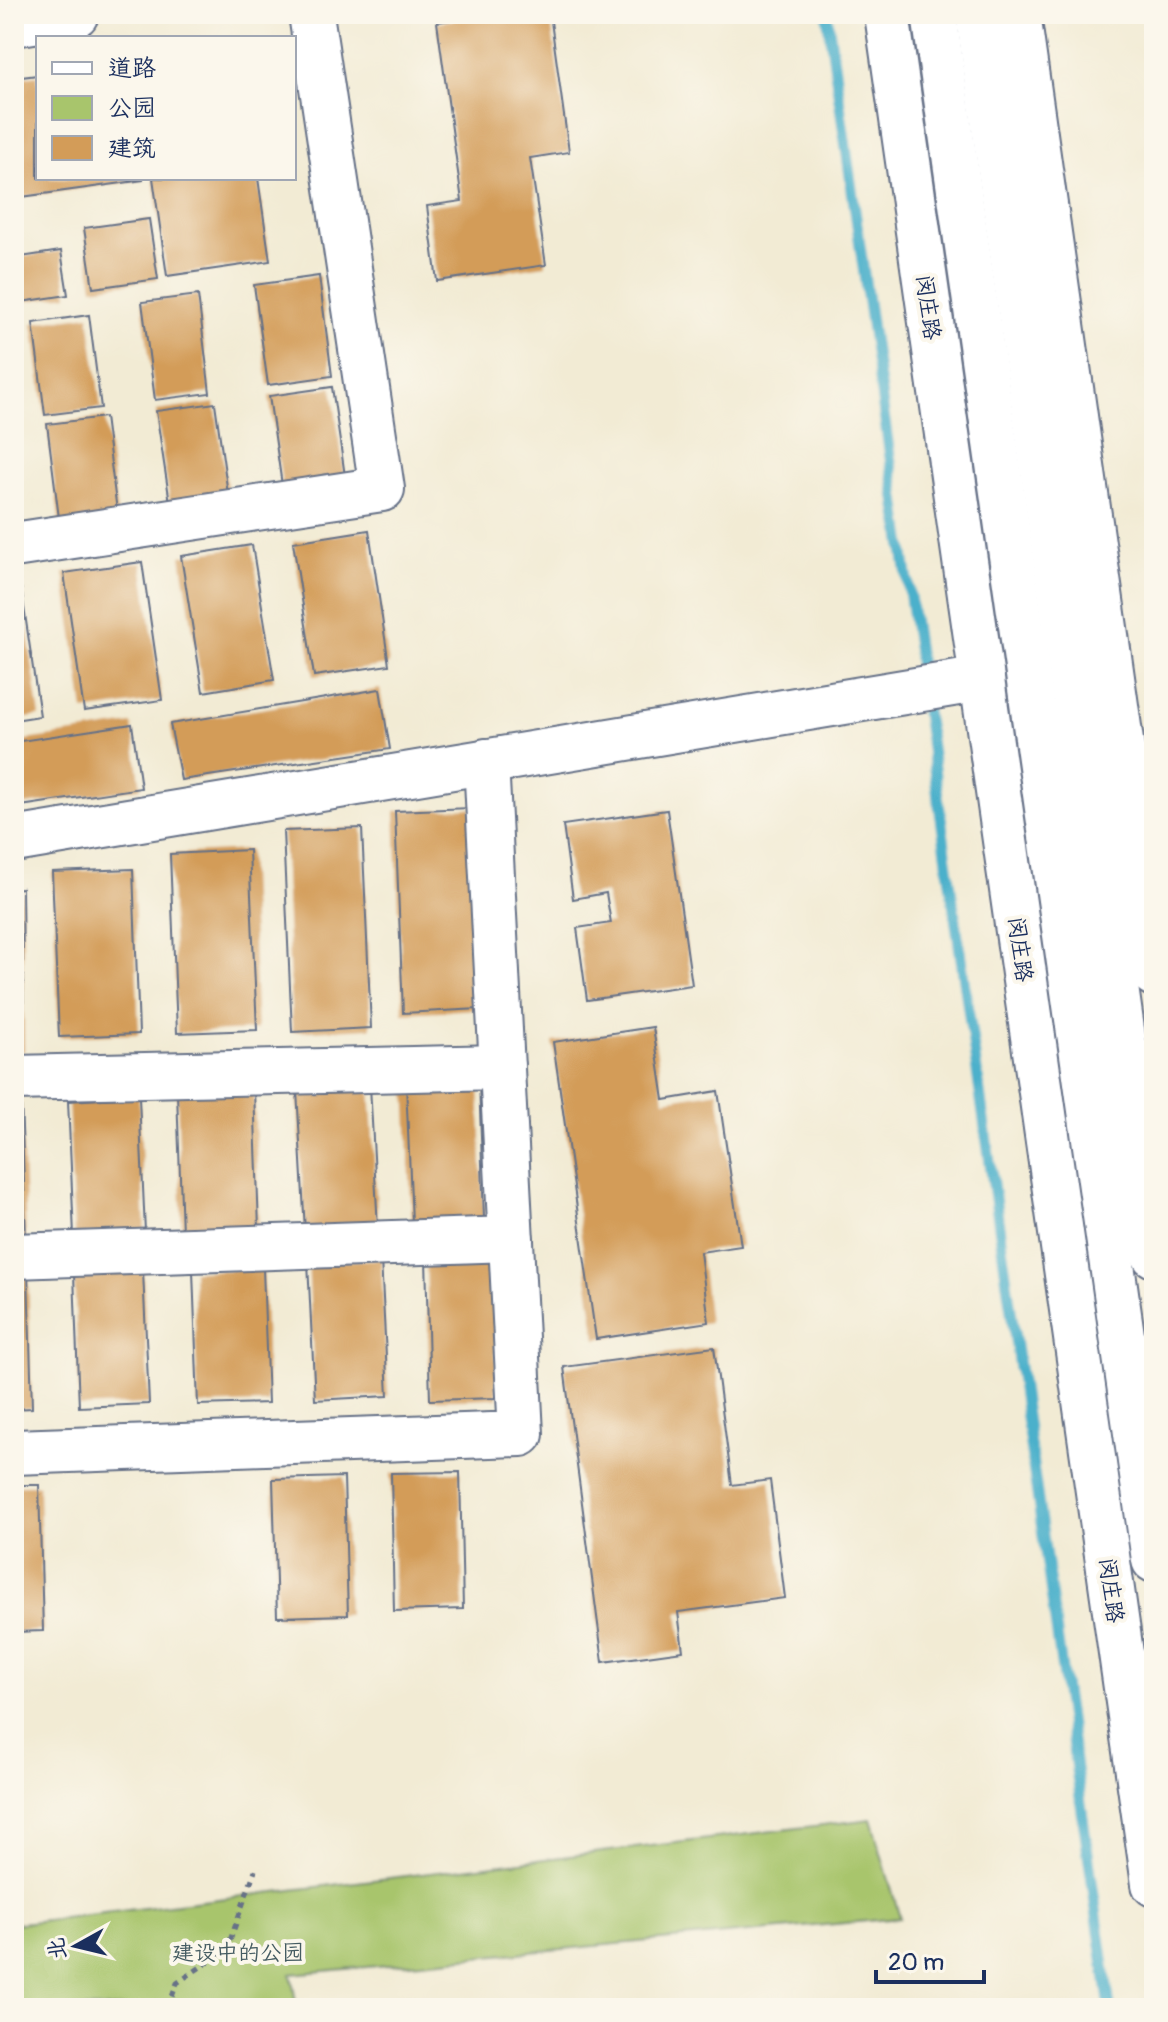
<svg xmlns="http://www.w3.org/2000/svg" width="1168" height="2022" font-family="Pangolin,'LXGW WenKai TC',sans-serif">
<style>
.green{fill:#a8c56c;stroke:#627a65;stroke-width:2}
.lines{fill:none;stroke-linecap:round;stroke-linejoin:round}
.stream{stroke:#4bb0cb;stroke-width:11}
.building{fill:#d39c58}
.minor-casing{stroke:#667187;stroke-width:48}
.major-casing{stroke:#667187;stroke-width:48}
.path{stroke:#667187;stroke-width:5;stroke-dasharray:6 6;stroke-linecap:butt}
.minor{stroke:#fff;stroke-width:44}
.major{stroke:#fff;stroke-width:44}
.labels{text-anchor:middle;stroke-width:8;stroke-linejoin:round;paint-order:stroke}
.street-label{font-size:22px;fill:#1b2f5e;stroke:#fbf7ec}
.park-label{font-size:22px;fill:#455c62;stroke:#fbf7ec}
</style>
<rect width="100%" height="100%" fill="#fbf7ec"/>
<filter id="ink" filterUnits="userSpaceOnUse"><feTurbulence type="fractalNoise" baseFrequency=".0125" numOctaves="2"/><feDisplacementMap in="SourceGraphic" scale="16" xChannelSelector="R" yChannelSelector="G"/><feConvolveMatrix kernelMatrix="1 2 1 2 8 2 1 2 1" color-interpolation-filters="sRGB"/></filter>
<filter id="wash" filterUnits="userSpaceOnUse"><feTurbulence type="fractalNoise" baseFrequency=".006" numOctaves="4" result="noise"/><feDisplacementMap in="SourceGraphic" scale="32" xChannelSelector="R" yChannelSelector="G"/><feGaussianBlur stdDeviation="1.8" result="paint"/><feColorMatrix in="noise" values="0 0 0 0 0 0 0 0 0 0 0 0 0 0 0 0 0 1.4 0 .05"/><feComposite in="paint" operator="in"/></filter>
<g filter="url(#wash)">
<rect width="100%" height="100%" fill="#f2ebd4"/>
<path class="green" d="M871 1819 900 1918 291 1974 297 2008H14V1924Z"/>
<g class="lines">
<g class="stream">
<path d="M827 14 922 681"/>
<path d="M924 698 1110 2008"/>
</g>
</g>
<g id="blocks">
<g class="building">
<path d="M494 14H550L569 152 530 158 546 265 437 281 427 206 462 201 437 22Z"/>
<path d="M38 75V178L144 180 14 198V78Z"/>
<path d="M153 178H258L270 261 167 276Z"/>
<path d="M149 219 158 279 93 288 84 228Z"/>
<path d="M61 251 68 295 14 303V258Z"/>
<path d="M319 276 332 376 268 385 254 285Z"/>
<path d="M198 295 210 393 155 400 142 302Z"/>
<path d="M89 315 101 408 45 415 33 323Z"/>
<path d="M332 387 346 483 283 492 269 396Z"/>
<path d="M215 403 229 501 171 509 156 411Z"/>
<path d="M105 417 118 519 60 526 47 424Z"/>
<path d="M369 530 389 665 314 676 293 542Z"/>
<path d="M252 545 274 680 203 692 181 556Z"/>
<path d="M142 562 162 700 84 711 64 573Z"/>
<path d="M14 580H20L40 716 14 720Z"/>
<path d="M380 689 390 749 181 780 170 724Z"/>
<path d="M132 724 141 788 14 807V742Z"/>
<path d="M471 808 480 1009 403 1013 395 811Z"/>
<path d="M667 810 692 985 587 1000 577 928 611 923 606 893 573 899 563 825Z"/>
<path d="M362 828 371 1028 292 1032 283 831Z"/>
<path d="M249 850 257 1030 177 1033 170 854Z"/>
<path d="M133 869 139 1034 59 1037 52 872Z"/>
<path d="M22 888 24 1051H14V889Z"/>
<path d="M653 1027 664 1100 718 1091 741 1246 700 1252 709 1322 596 1339 553 1042Z"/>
<path d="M479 1082 484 1219 412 1222 406 1084Z"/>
<path d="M370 1086 378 1228 305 1231 297 1090Z"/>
<path d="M254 1090 259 1229 182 1232 177 1093Z"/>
<path d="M139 1097 145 1232 74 1235 68 1101Z"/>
<path d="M21 1100 26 1238 14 1239V1101Z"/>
<path d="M494 1257 497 1398 430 1400 426 1259Z"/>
<path d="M381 1259 388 1396 315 1400 308 1263Z"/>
<path d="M263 1269 268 1403 198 1405 193 1271Z"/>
<path d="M143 1271 149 1404 79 1407 74 1274Z"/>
<path d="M14 1272H28L32 1408 14 1409Z"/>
<path d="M714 1347 732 1485 770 1480 785 1598 678 1612 683 1651 603 1662 564 1367Z"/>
<path d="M460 1472 463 1609 394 1611 391 1473Z"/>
<path d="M344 1477 348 1615 277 1617 273 1479Z"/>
<path d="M14 1485H39L43 1631 14 1632Z"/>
</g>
</g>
</g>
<g filter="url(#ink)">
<use href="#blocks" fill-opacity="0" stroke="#667187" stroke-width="2"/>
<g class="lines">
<g class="minor-casing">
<g id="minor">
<path d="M887 14 1154 1884"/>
<path d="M1018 14 1154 974"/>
<path d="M14 24 76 14"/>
<path d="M14 545 382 489 311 14"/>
<path d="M14 840 982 679"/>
<path d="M14 1078 502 1067"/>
<path d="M14 1256 511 1239"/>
<path d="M14 1452 521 1434 486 761"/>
</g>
</g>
<g class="major-casing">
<g id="major">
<path d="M934 14 1154 1560"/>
<path d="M978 14 1154 1255"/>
</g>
</g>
<path class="path" d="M168 2008 177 1983 227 1949 255 1870"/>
<use href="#minor" class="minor"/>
<use href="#major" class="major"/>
</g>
</g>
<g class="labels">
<g class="street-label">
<text transform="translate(929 307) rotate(82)" y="8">闵庄路</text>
<text transform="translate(1021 949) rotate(82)" y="8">闵庄路</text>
<text transform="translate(1112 1590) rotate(82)" y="8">闵庄路</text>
</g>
<g class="park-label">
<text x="238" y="1960">建设中的公园</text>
</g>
</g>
<rect width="1168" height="2022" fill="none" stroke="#fbf7ec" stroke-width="48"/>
<rect x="36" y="36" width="260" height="144" fill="#fbf7ec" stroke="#a1a7b3" stroke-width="2"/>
<rect x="52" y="62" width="40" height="12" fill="#ffffff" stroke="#a1a7b3" stroke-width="2"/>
<text x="108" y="76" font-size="24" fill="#1b2f5e">道路</text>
<rect x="52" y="96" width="40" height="24" fill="#a8c56c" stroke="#a1a7b3" stroke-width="2"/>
<text x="108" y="116" font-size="24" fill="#1b2f5e">公园</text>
<rect x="52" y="136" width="40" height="24" fill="#d39c58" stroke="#a1a7b3" stroke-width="2"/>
<text x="108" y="156" font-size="24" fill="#1b2f5e">建筑</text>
<g transform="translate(76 1946) rotate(262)" stroke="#fbf7ec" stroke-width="6" paint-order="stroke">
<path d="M0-6L14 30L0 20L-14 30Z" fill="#1b2f5e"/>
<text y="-12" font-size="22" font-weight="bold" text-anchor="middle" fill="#1b2f5e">北</text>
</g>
<path d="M876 1970v12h108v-12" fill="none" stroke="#1b2f5e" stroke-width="4"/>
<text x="888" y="1970" font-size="24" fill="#1b2f5e" stroke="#fbf7ec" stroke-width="6" paint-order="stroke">20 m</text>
</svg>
